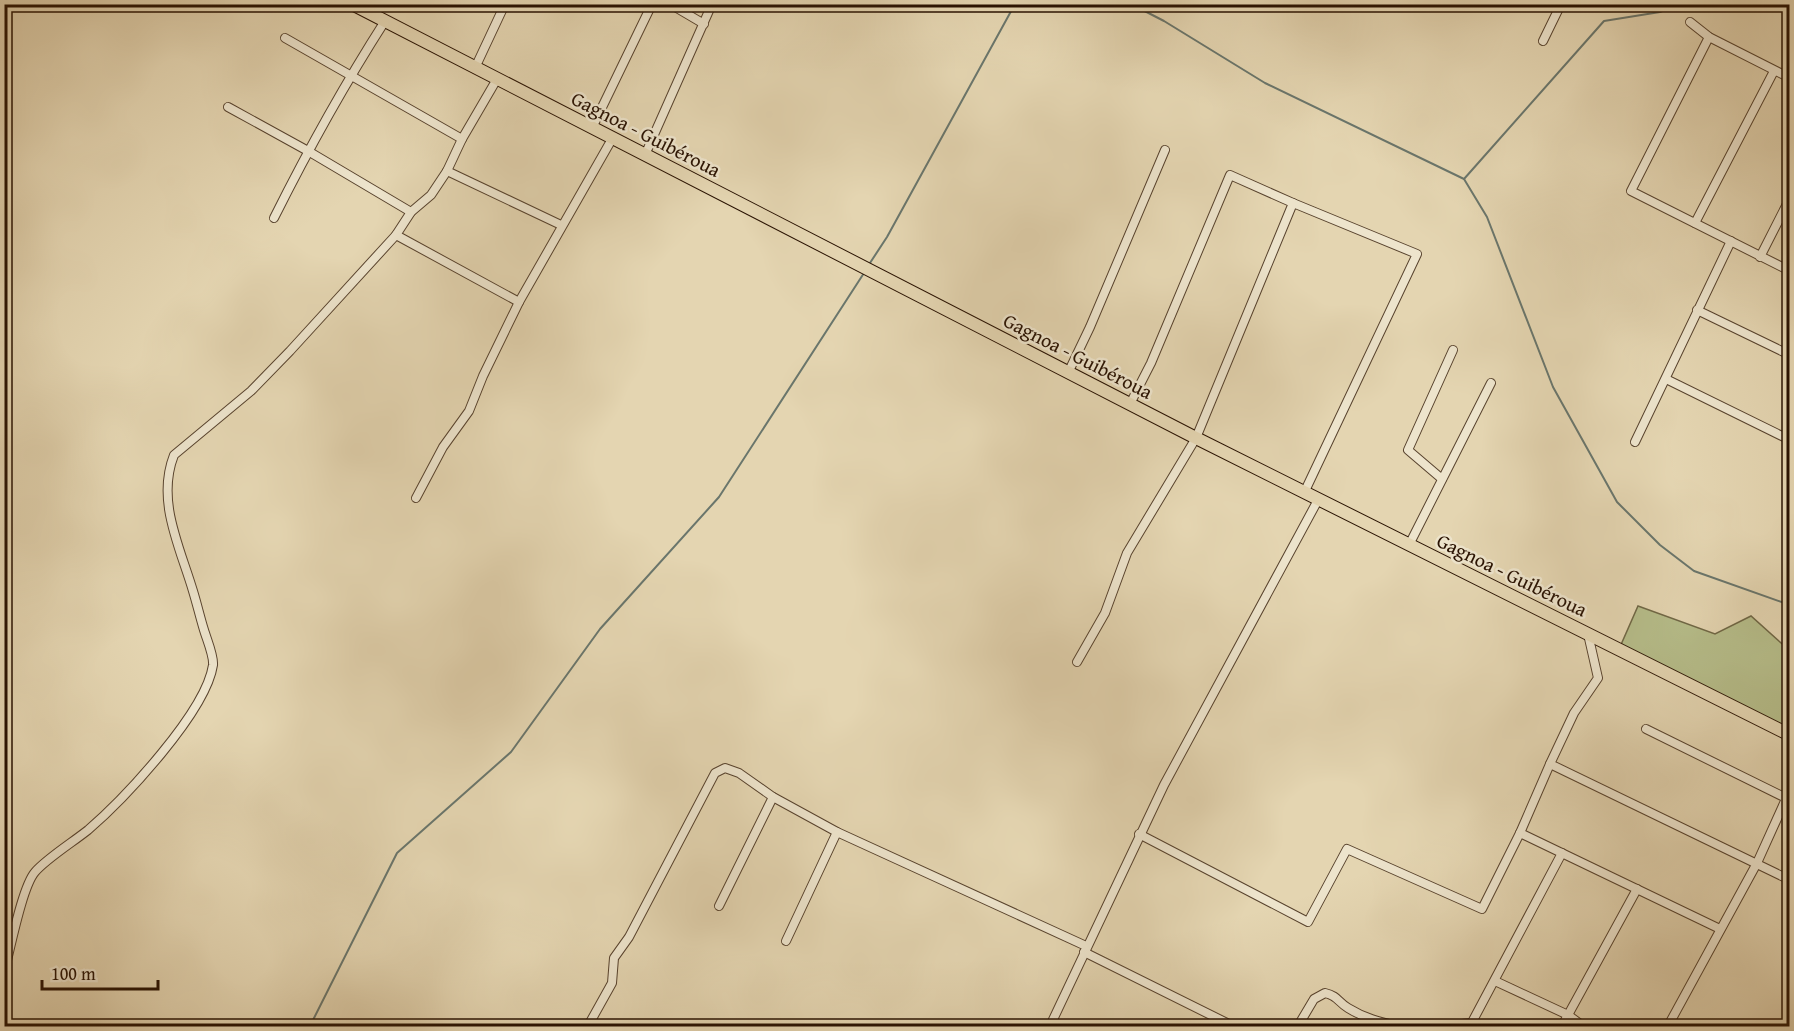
<svg xmlns="http://www.w3.org/2000/svg" width="1794" height="1031" font-family="'Gentium Book Plus',serif">
<style>
.green{fill:#b6bd8a;stroke:#706846;stroke-width:1.5}
.lines{fill:none;stroke-linecap:round;stroke-linejoin:round}
.stream{stroke:#6a766c;stroke-width:2}
.minor-casing{stroke:#58432e;stroke-width:10}
.primary-casing{stroke:#291202;stroke-width:14}
.minor{stroke:#ede4cc;stroke-width:8}
.primary{stroke:#e4d5b1;stroke-width:12}
.labels{text-anchor:middle;stroke-width:5;stroke-linejoin:round;paint-order:stroke}
.street-label{font-size:20px;fill:#291202;stroke:#ede4cc}
</style>
<rect width="100%" height="100%" fill="#e4d5b1"/>
<filter id="stains"><feTurbulence type="fractalNoise" baseFrequency=".00333" numOctaves="4"/><feColorMatrix values="0 0 0 0 .2 0 0 0 0 .09 0 0 0 0 .02 0 0 0 .5 -.17"/></filter>
<radialGradient id="worn" r=".72"><stop offset=".6" stop-color="#630" stop-opacity="0"/><stop offset="1" stop-color="#630" stop-opacity=".3"/></radialGradient>
<path class="green" d="M1638 606 1715 634 1751 616 1789 650V734L1620 647Z"/>
<g class="lines">
<g class="stream">
<path d="M1131 4 1164 21 1265 83 1464 179 1604 21 1660 12 1680 4"/>
<path d="M1464 179 1487 217 1553 387 1617 502 1660 545 1694 571 1790 605"/>
<path d="M868 266 887 237 1015 4"/>
<path d="M310 1026 397 853 511 752 600 629 719 497 864 273"/>
</g>
<g class="minor-casing">
<g id="minor">
<path d="M670 4 704 24"/>
<path d="M1690 22 1709 37 1790 78"/>
<path d="M1709 37 1631 191 1790 271"/>
<path d="M285 38 462 139"/>
<path d="M1543 41 1561 4"/>
<path d="M475 68 505 4"/>
<path d="M228 107 308 151 411 212"/>
<path d="M592 128 652 4"/>
<path d="M645 155 712 4"/>
<path d="M447 171 561 225"/>
<path d="M1293 203 1417 254 1304 493"/>
<path d="M274 218C308 150 344 85 385 21"/>
<path d="M1695 223 1774 71"/>
<path d="M396 235 519 302"/>
<path d="M1760 257 1790 198"/>
<path d="M1697 310 1790 355"/>
<path d="M1068 373 1090 327 1165 150"/>
<path d="M1666 379 1790 440"/>
<path d="M1635 442 1731 241"/>
<path d="M1442 479 1408 450 1453 350"/>
<path d="M416 498 443 447 469 411 483 376 519 302 612 139"/>
<path d="M1409 545 1491 383"/>
<path d="M1588 634 1598 678 1574 713 1550 764 1790 880"/>
<path d="M1077 662 1105 613 1127 553 1196 438 1293 203 1230 175 1151 363 1130 404"/>
<path d="M1646 729 1790 800"/>
<path d="M1520 833 1720 929"/>
<path d="M1139 834 1308 922 1347 849 1482 909 1520 833 1550 764"/>
<path d="M719 906 773 797"/>
<path d="M786 941 837 832"/>
<path d="M1084 952 1233 1026"/>
<path d="M4 972C10 951 22 887 35 872 46 859 73 842 88 830 124 799 206 712 213 665 214 656 207 640 204 630 200 617 197 604 193 591 180 547 156 501 174 455L251 391 290 351 396 235 411 212 431 195 447 171 462 139 497 79"/>
<path d="M1495 981 1568 1015 1583 1026"/>
<path d="M588 1026 612 983 614 958 629 937 715 773 725 768 739 773 773 797 837 832 1086 946"/>
<path d="M1050 1026 1164 785 1318 500"/>
<path d="M1298 1026 1314 999 1325 993C1338 996 1338 1002 1348 1008 1364 1018 1380 1022 1398 1026"/>
<path d="M1441 1026 1472 1023"/>
<path d="M1470 1026 1562 853"/>
<path d="M1562 1026 1637 889"/>
<path d="M1668 1026 1757 863 1790 790"/>
</g>
</g>
<g class="primary-casing">
<path id="primary" d="M352 4 1196 438 1790 735"/>
</g>
<use href="#minor" class="minor"/>
<use href="#primary" class="primary"/>
</g>
<g class="labels">
<g class="street-label">
<text transform="translate(646 134) rotate(27)" y="7">Gagnoa - Guibéroua</text>
<text transform="translate(1078 356) rotate(27)" y="7">Gagnoa - Guibéroua</text>
<text transform="translate(1512 575) rotate(26)" y="7">Gagnoa - Guibéroua</text>
</g>
</g>
<rect width="1794" height="1031" fill="none" stroke="#e4d5b1" stroke-width="24"/>
<rect x="6" y="6" width="1782" height="1019" fill="none" stroke="#291202" stroke-width="3"/>
<rect x="12" y="12" width="1770" height="1007" fill="none" stroke="#291202" stroke-width="1.5"/>
<path d="M42 980v9h116v-9" fill="none" stroke="#291202" stroke-width="3"/>
<text x="51" y="980" font-size="18" fill="#291202" stroke="#ede4cc" stroke-width="4.5" paint-order="stroke">100 m</text>
<rect width="100%" height="100%" filter="url(#stains)"/>
<rect width="100%" height="100%" fill="url(#worn)"/>
</svg>
